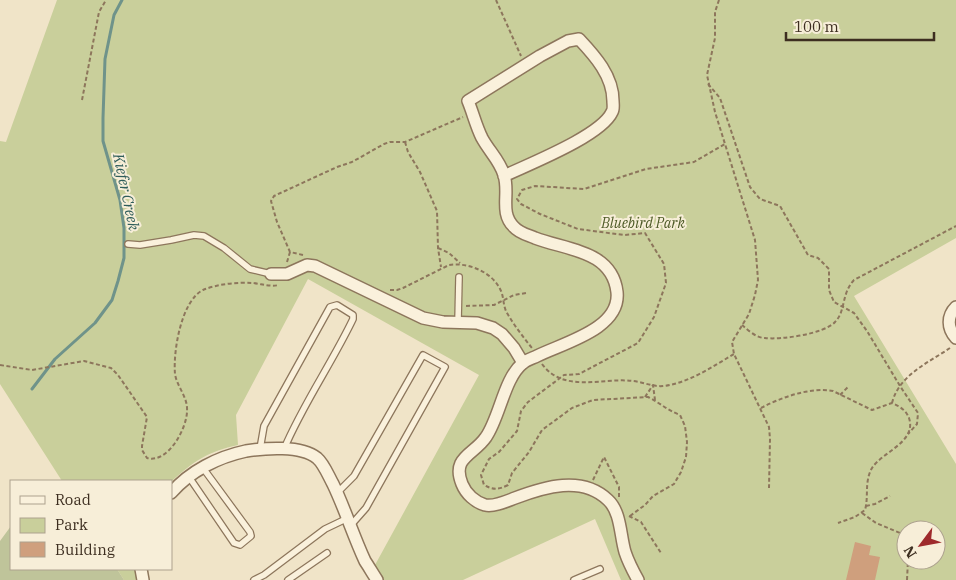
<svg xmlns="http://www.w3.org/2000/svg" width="956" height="580" font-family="'IBM Plex Serif',serif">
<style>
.green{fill:#c9cf9b;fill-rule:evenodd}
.cemetery{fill:#bfc49a}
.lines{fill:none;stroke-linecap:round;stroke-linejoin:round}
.stream{stroke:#6f938a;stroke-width:3}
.building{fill:#cf9f7d}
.service-casing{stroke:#8d765c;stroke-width:8}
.minor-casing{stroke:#8d765c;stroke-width:14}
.path{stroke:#8d765c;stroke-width:2;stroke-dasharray:4 2.5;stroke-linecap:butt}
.service{stroke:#faf1dc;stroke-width:5.5}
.minor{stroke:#faf1dc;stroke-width:11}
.labels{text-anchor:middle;stroke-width:4;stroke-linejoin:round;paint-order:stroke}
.park-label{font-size:14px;font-style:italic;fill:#4d5a26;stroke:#f7eed8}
.water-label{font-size:15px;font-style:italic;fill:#2f5d5a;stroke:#f7eed8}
</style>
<rect width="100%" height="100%" fill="#f0e4c8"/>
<g class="green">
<path d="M57 0H956V238L854 296 956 464V580H621L595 519 463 580H384L375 565 479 375 308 279 236 415 238 445C209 451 192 462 171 482L62 481 0 384V141L6 142ZM906 530H936V560H906Z"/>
<path d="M117 569H136L137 580H124Z"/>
</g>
<path class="cemetery" d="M11 526V569H117L124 580H0V541Z"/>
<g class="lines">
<path class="stream" d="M32 389 55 359 95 323 112 300 118 281 124 258V228L120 200 103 141V118L105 59 114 15 122 0"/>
</g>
<path class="building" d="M855 542 871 546 869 555 880 557 875 580H846Z"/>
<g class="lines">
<g class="service-casing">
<g id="service">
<path d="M128 244 140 245 171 240 194 235 204 236 224 248 250 269 271 274"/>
<path d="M458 322 459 277"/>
<path d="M260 449 264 426 330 307 337 305 353 315V319C332 363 303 404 284 449"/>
<path d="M189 477 234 543 240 545 251 536 250 532 203 468"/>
<path d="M337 493 354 476 423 355 445 367 366 508 351 525"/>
<path d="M254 580 264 575 325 529 348 518"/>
<path d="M288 580 327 553"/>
<path d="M574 580 600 569"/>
</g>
</g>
<g class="minor-casing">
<g id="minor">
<path d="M504 176C529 164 601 136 612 112 614 109 613 104 613 101 613 76 595 56 579 39L568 41 540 56 468 101C473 113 476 126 482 138 489 151 500 161 504 175 510 193 499 213 514 227 519 233 528 235 535 238 566 250 612 250 617 292 621 329 563 343 537 356 533 358 526 360 523 363 504 378 500 417 486 437 474 455 451 457 462 484 466 494 475 502 485 505 494 507 507 501 515 498 544 487 582 475 608 500 621 512 620 535 625 552 628 561 633 571 638 580"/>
<path d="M271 274H287L307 265 315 266 423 318 443 322 477 323 493 328 502 334 514 348 523 363"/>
<path d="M956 307C947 316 947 328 956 338"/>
<path d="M171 493C190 471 218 457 246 451 265 448 301 445 317 458 324 464 328 475 333 484 345 509 353 535 365 561 369 567 373 574 377 580"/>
<path d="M141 569 143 580"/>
</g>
</g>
<g class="path">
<path d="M496 0 521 56"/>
<path d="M719 0 715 12V38L707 75 715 112 755 240 758 280 755 295 749 314 732 342 734 354 769 427 770 439 769 488"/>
<path d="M708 84 720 98 750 187 760 199 780 206 808 255 818 258 829 269V290L834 302 854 313 867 331 900 386 918 413 917 424 908 434"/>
<path d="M82 100 99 12 106 0"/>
<path d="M405 142 408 152 420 172 437 211 438 248 441 267"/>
<path d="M438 248 449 253 460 263"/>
<path d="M303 255 290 252 277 222 271 201 274 196 337 167 352 162 384 144 390 142H405L463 117"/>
<path d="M287 262 290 252"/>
<path d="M390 290H397L403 288 449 265C468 262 493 272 501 291 504 298 503 306 507 313 514 325 523 337 532 348"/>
<path d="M466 306 494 305 514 295 526 293"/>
<path d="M742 325C748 330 756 338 765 338 781 340 824 334 835 322 846 311 841 294 854 280L956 226"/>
<path d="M542 364C564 394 603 377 633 381 643 382 653 387 663 386 689 383 712 367 734 354"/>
<path d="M0 365 32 370 84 361 111 368 118 375 147 417 142 446V450L147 458C168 464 187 428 187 411 188 397 177 387 175 374 173 352 181 301 203 290 217 284 238 282 253 283 262 284 270 287 279 285"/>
<path d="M840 395 849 386"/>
<path d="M645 397 653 385 655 400"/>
<path d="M892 403C899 375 928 363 950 348"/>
<path d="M761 408C782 397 810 387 833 391L872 410 892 403C899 406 906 410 909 418 917 442 882 452 872 468 864 482 869 496 865 510L855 517 838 523"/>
<path d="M593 480 604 457 619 487V497"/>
<path d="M866 506 875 504 890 496"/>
<path d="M862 513 876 523 900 533 906 540"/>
<path d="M629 516 641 522 661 553"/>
<path d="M630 516 645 505 653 496 674 484 681 472 686 457 687 442 685 426 680 415C667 410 660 403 648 397L593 400 572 408 542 430 529 452 512 473 508 485C498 490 493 490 484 485L481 475 489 459 499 452 517 431 521 411 528 402 564 375 579 374 638 343 654 317 666 283 664 264 645 233 624 235 578 229 540 214 521 204 517 199 522 190 535 186 584 189 646 169 694 162 725 144"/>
<path d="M907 580 908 560"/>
</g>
<use href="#service" class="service"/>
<use href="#minor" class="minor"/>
</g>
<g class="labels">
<g class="park-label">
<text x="643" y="228">Bluebird Park</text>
</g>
<g class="water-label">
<text transform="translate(126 192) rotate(78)" y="5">Kiefer Creek</text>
</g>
</g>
<rect x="10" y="480" width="162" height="90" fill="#f7eed8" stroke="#ada18e"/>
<rect x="20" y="496" width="25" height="8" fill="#faf1dc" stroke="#ada18e"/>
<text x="55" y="505" font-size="15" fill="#3d2e20">Road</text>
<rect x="20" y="518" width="25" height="15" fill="#c9cf9b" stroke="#ada18e"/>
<text x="55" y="530" font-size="15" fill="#3d2e20">Park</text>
<rect x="20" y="542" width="25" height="15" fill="#cf9f7d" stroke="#ada18e"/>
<text x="55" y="555" font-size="15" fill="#3d2e20">Building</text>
<g transform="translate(921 545) rotate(238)"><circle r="24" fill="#f7eed8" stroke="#ada18e"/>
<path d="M0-4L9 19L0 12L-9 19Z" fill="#9e2a2b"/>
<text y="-8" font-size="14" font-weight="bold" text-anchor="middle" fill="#3d2e20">N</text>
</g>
<path d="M786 32v8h148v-8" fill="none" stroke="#3d2e20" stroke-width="2.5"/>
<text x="794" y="32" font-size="15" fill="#3d2e20" stroke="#f7eed8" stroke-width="4" paint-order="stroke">100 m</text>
</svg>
